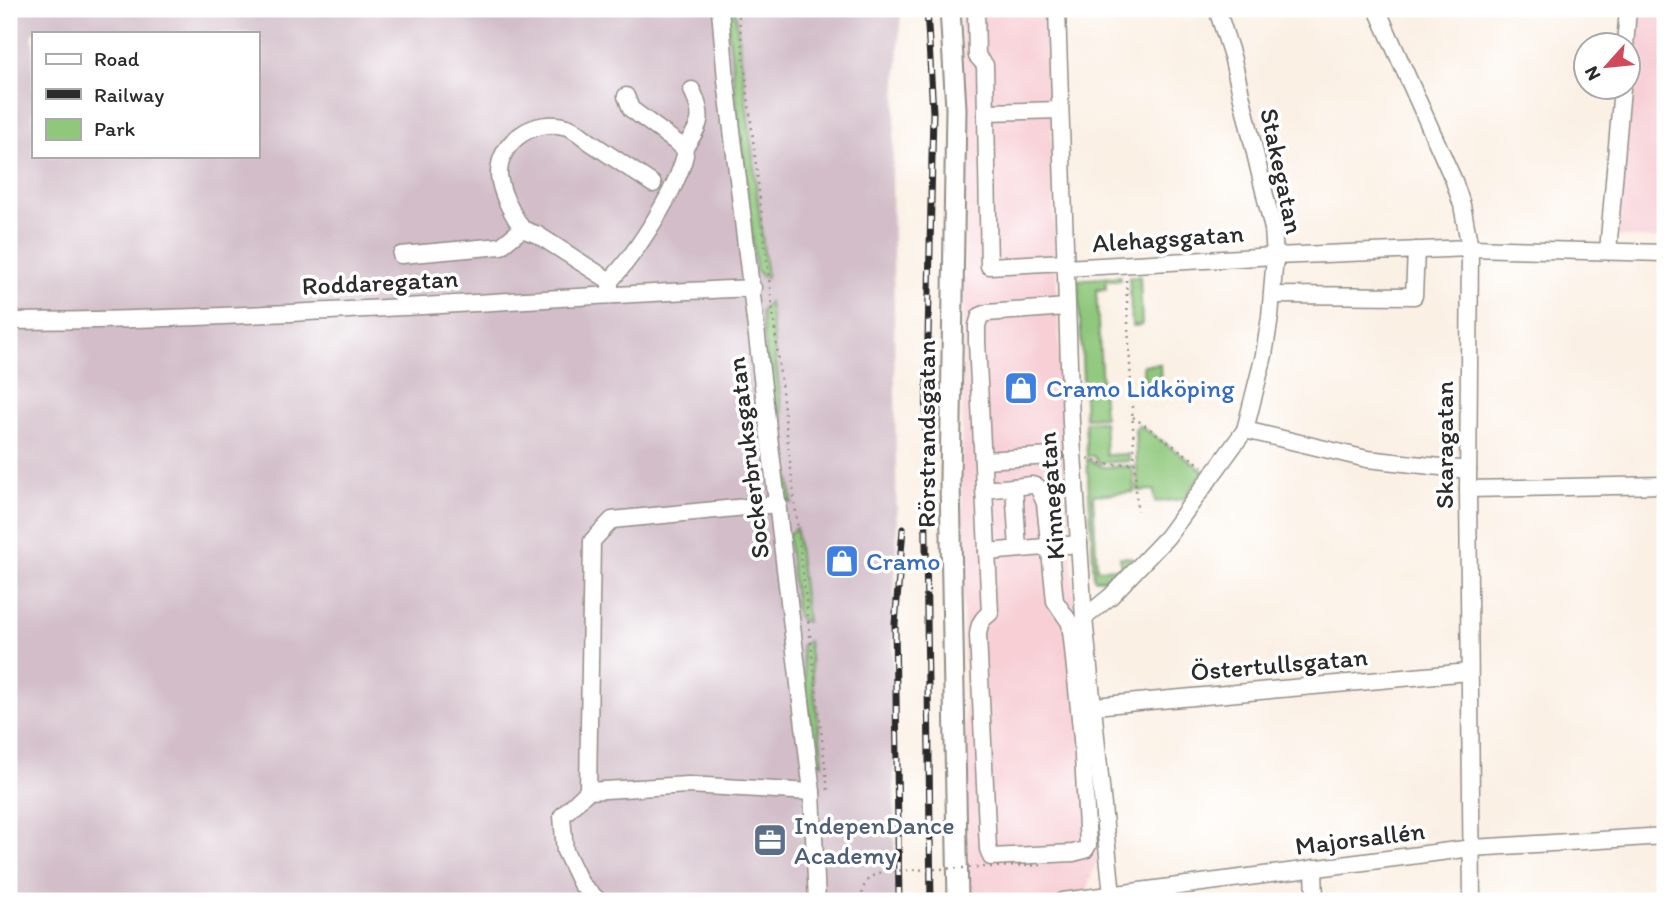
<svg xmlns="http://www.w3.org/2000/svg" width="1674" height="910" font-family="Itim,sans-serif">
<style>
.built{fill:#f7cfd5}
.industrial{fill:#d2bdc8;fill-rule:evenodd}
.green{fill:#8fc87c;stroke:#5d7a54;stroke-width:2}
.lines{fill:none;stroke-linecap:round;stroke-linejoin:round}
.minor-casing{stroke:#938e88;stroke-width:19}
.major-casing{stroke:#938e88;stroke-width:23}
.path{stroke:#938e88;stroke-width:2.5;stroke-dasharray:2 5;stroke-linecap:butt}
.minor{stroke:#fff;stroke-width:16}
.major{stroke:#fff;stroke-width:19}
.rail-casing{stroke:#2b2b2b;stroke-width:7}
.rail{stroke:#fff;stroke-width:4.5;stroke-dasharray:13;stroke-linecap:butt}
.path-bridge{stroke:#938e88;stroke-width:2.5;stroke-dasharray:2 5;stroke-linecap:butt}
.labels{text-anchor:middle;stroke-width:7;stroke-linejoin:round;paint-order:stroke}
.street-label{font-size:26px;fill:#2b2b2b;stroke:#fff}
.shop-label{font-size:26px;fill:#366cbe;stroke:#fff;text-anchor:start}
.service-label{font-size:26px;fill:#4e5e75;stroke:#fff;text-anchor:start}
</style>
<rect width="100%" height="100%" fill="#fff"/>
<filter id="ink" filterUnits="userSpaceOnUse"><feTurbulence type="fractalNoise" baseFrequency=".0143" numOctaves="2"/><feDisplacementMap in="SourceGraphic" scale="14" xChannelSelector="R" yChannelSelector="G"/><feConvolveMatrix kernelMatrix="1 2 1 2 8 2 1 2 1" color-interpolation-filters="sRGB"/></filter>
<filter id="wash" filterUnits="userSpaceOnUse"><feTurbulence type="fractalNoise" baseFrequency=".00686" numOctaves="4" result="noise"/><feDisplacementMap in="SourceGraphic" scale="28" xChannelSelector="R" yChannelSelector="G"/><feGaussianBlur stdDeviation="1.57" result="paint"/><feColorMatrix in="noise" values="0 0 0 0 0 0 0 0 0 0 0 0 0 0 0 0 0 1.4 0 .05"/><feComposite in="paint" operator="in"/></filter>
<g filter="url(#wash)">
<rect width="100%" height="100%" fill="#fbf0e4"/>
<g class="built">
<path d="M960 9H1048L1056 269 1063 421 1076 617 1099 857 1088 885 1090 901H968L961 476 966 118Z"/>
<path d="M1637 9H1665V239L1617 237Z"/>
</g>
<path class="industrial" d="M9 9H901L892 174 897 537 893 620 895 901H9ZM33 33H257V156H33Z"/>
<g class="green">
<path d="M726 9H735L767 278 761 276 756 269Z"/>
<path d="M1120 276V280L1106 281V289L1096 290 1104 417 1085 418 1078 280Z"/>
<path d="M1140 276 1142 325 1132 326 1129 277Z"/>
<path d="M769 302 792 503 784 499 761 312Z"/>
<path d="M1160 364 1161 389 1144 390 1143 365Z"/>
<path d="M1104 421 1106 455 1129 454V461L1100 463 1093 456H1087L1085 422Z"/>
<path d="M1139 425 1204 471 1184 499 1155 502 1154 490 1138 491 1135 429Z"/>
<path d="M1087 459 1103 467 1133 466 1134 492 1093 495 1097 569 1121 568 1120 557H1131L1133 560 1113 579H1094Z"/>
<path d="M796 528 807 622 800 620 797 616 788 535Z"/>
<path d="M808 641 823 764 815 760 801 646Z"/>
</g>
</g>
<g filter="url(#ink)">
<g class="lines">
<g class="minor-casing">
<g id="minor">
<path d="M720 9 726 80 812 792 817 901"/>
<path d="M976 9 977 56 985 65 989 266 1065 262"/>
<path d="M1057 9 1071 423 1084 618 1112 895"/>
<path d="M1377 9 1454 181 1462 205 1470 248 1468 489 1472 901"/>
<path d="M1625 46 1628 9"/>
<path d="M986 112 1060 110"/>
<path d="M684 148C702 124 704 116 692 90"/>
<path d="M1608 251 1622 88"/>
<path d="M401 255 501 246 522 229"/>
<path d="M1065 268 1275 256 1470 248 1665 253"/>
<path d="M610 281C636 253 676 192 685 155L684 148 631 109 626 96"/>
<path d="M610 294V281L538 235 522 229C512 212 501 195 499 175 498 141 536 117 567 127 575 129 583 137 590 142 611 156 632 170 653 184"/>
<path d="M1273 295 1414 296 1416 250"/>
<path d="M9 321C257 320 505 299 753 288"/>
<path d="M1245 430 1367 459 1468 470"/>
<path d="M983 460 1054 456"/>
<path d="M1014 487 1018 549"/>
<path d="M1468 489 1665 485"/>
<path d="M984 490 1032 485 1038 487 1045 503 1055 601 1070 623 1072 639 1082 739 1088 845 1085 850 1073 853 991 857 988 849 978 635C979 625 981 619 990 613L977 341V326L980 316 987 313 1066 307"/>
<path d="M778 504 612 520 592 541 588 791 688 785 812 792"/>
<path d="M987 552 1079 544"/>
<path d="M1084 618 1111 596 1167 537 1245 430 1264 355 1270 317 1275 256 1273 229 1232 56 1217 9"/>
<path d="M1094 706 1469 672"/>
<path d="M588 791 562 816 565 851 581 884 599 901"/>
<path d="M1314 868 1315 901"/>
<path d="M1063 901 1472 848 1665 836"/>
</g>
</g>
<g class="major-casing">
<path id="major" d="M950 9 956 108 950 481 958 901"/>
</g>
<g class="path">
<path d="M738 9 828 791"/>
<path d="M1126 280 1137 511"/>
<path d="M1133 417 1202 466"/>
<path d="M1088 458 1103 465 1135 463"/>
<path d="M831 865H885V871"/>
</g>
<use href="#minor" class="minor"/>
<use href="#major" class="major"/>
<g class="rail-casing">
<g id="rail">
<path d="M927 9 933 112 925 473 931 901"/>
<path d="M899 901 895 624 903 529"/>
</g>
</g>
<use href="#rail" class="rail"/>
<path class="path-bridge" d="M862 901C862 882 868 876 885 871L1044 865"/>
</g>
</g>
<defs>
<g id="shop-square" transform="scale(1.75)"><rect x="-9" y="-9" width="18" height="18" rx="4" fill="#3f7fe0" stroke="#fff"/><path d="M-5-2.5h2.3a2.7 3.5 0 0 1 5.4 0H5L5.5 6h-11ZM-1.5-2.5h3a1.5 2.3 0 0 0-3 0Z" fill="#fff"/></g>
<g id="office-square" transform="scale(1.75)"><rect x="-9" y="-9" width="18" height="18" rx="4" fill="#5c6f8a" stroke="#fff"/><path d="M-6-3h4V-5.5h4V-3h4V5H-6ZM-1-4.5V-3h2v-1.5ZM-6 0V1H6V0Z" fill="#fff"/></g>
</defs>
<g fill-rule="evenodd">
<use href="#shop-square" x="1021" y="388"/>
<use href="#shop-square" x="842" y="561"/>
<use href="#office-square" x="770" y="840"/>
</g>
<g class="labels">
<g class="street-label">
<text transform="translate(1282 171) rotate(78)" y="9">Stakegatan</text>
<text transform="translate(1168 238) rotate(-4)" y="9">Alehagsgatan</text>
<text transform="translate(380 282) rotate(-3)" y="9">Roddaregatan</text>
<text transform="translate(926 434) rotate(-90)" y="9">Rörstrandsgatan</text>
<text transform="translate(1444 445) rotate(-90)" y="9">Skaragatan</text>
<text transform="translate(748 458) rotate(-97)" y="9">Sockerbruksgatan</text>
<text transform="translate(1051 496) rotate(-94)" y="9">Kinnegatan</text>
<text transform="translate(1279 664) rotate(-5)" y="9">Östertullsgatan</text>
<text transform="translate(1360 838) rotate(-7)" y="9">Majorsallén</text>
</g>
<g class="shop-label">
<text x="1046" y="397">Cramo Lidköping</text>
<text x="866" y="570">Cramo</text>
</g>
<g class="service-label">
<text x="794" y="834">IndepenDance<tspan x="794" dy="30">Academy</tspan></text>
</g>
</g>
<rect width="1674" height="910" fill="none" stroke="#fff" stroke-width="35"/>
<rect x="32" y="32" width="228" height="126" fill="#ffffff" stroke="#aaaaaa" stroke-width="2"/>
<rect x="46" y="54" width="35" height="10" fill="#ffffff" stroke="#aaaaaa" stroke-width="2"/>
<text x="94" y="66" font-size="21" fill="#2b2b2b">Road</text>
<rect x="46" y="89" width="35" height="10" fill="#2b2b2b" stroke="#aaaaaa" stroke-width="2"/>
<text x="94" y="102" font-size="21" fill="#2b2b2b">Railway</text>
<rect x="46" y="119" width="35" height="21" fill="#8fc87c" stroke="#aaaaaa" stroke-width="2"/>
<text x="94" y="136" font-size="21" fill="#2b2b2b">Park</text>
<g transform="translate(1607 66) rotate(243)"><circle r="33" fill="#ffffff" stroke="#aaaaaa" stroke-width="2"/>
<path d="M0-5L12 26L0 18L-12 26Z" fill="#d1495b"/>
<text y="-10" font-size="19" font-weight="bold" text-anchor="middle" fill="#2b2b2b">N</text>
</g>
</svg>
